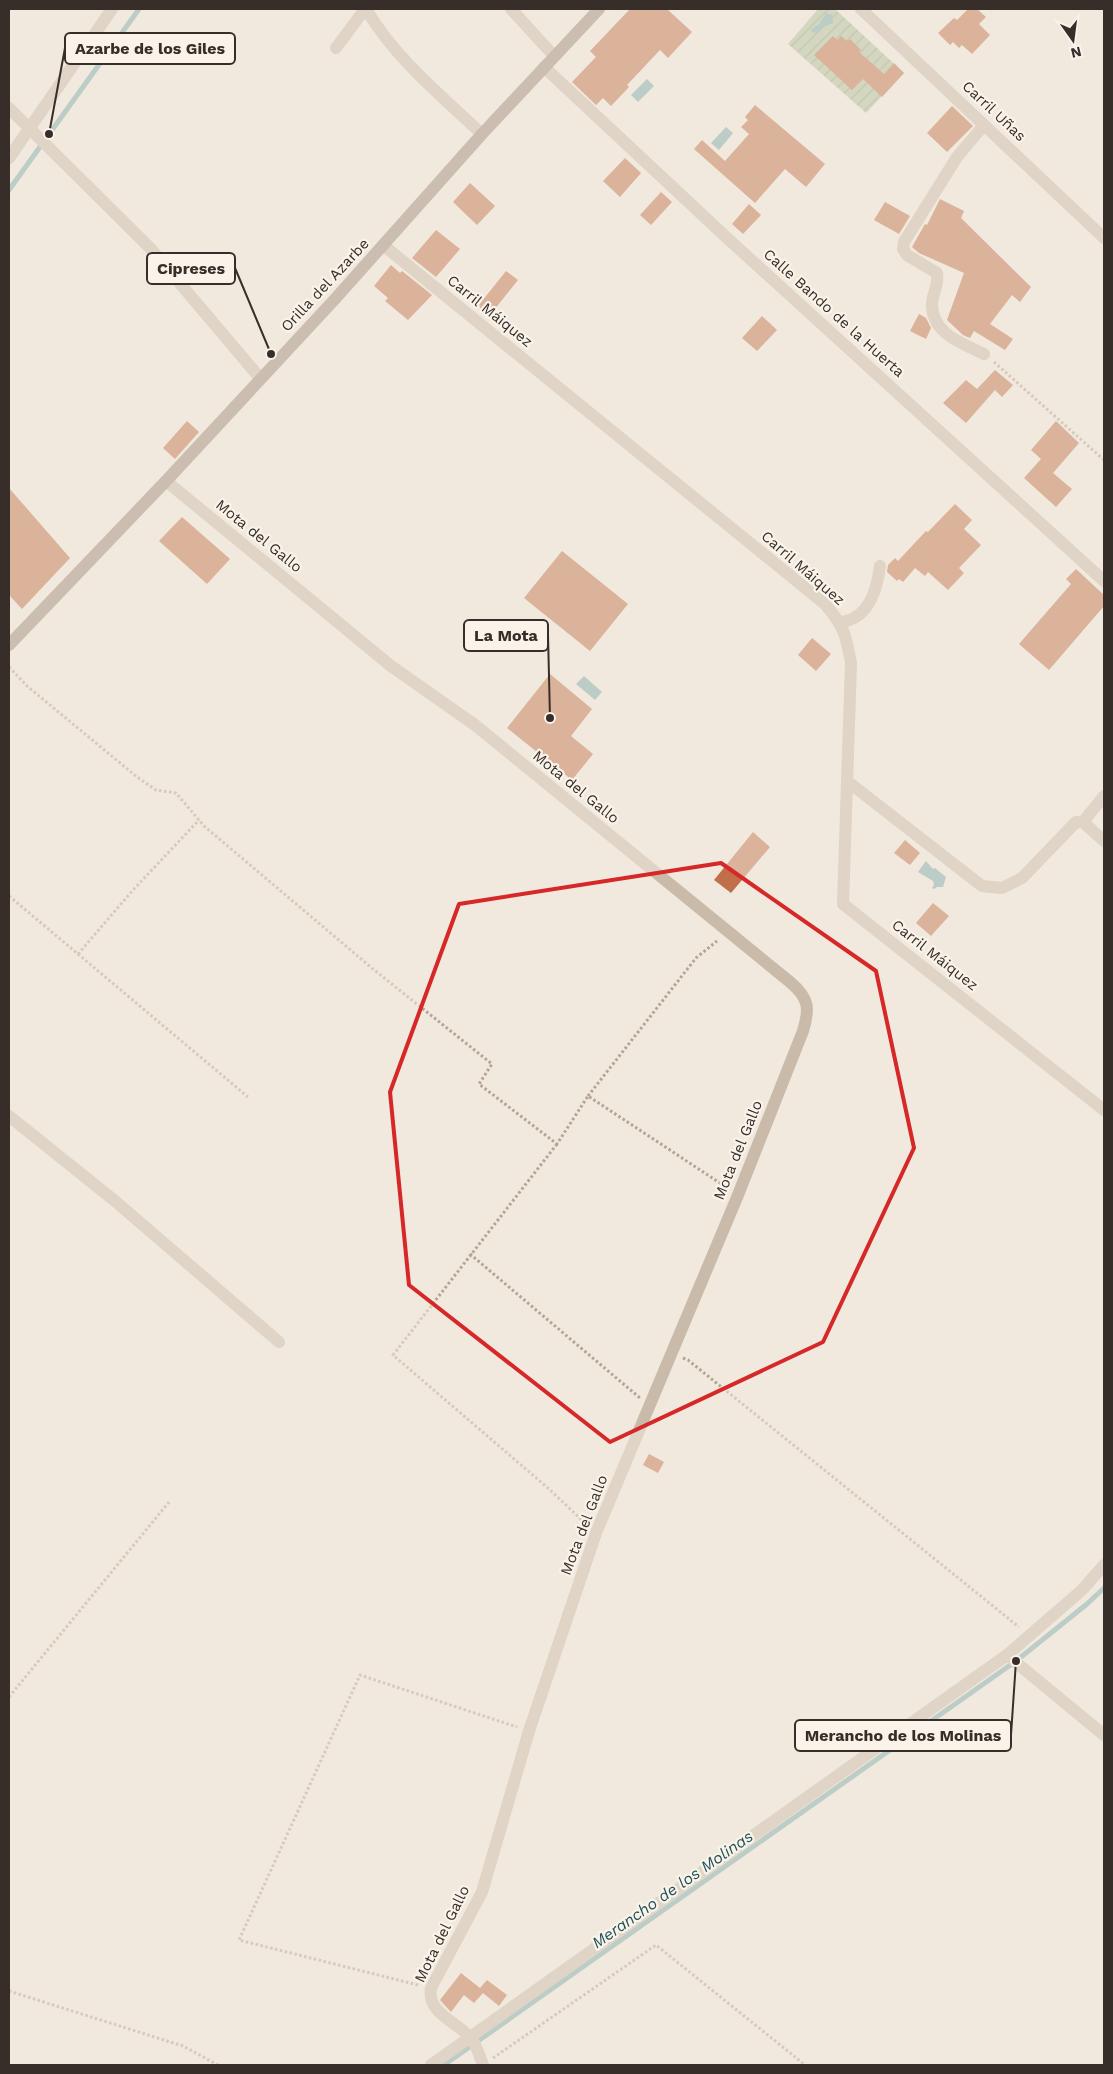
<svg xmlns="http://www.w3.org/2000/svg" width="1113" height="2074" font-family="'Work Sans',sans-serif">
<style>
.garden{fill:url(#garden-furrows)}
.water{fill:#7da8ad}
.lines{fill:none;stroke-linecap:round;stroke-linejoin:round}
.stream{stroke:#7da8ad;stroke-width:5}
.building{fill:#c16f4b}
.path{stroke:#b5a494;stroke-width:3;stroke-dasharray:2.5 2.5;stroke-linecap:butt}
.street{stroke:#c9baa9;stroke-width:12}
.secondary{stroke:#9d897b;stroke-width:12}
.marked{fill:none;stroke:#d62828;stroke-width:4;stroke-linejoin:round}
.labels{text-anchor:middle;stroke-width:4.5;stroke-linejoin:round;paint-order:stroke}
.street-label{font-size:15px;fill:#372e29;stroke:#f9f3ea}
.water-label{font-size:16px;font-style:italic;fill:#205057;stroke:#f9f3ea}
.leader{fill:none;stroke:#372e29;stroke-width:2}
.callout-dot{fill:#372e29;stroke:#f9f3ea;stroke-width:2}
.callout{fill:#f9f3ea;stroke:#372e29;stroke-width:2}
.callout-label{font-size:16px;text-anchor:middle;font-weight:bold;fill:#372e29}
</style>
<defs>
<pattern id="garden-furrows" width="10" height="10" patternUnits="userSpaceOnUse" patternTransform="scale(1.25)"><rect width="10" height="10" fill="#b2c09e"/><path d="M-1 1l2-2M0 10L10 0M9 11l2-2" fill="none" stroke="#929c81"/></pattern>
</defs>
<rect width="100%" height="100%" fill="#f1e9dd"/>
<path class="garden" d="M818 9H835L904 73 866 113 788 44Z"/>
<g class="water">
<path d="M826 13 832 15 833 23 823 27 817 33 812 32 811 30 819 24Z"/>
<path d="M647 79 654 86 638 102 631 95Z"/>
<path d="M726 127 733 133 719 150 711 143Z"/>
<path d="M584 676 602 692 595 700 576 684Z"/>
<path d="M926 861 933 869 935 868 946 877 943 887H937L934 889 932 888 934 885 933 881 918 872Z"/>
</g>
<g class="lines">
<g class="stream">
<path d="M9 190 139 9"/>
<path d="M444 2065 1016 1661 1087 1604 1104 1588"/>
</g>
</g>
<g class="building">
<path d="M630 9H667L692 32 668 58 660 50 627 85 629 87 611 106 603 98 596 105 572 82 596 57 590 51Z"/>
<path d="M968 9H977L986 17 979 24 990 35 972 54 962 45 959 48 953 42 950 45 938 33 954 18 957 20Z"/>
<path d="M833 36 837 40 841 36 847 41 850 39 861 50 859 52 884 74 894 63 904 73 882 97 863 79 852 90 814 55Z"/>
<path d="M755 105 825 164 806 187 785 169 755 203 694 149 702 140 725 161 749 134 741 127 748 120 745 117Z"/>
<path d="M952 106 973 126 947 152 927 133Z"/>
<path d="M625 158 641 173 620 197 603 181Z"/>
<path d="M470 183 495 206 477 225 453 202Z"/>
<path d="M661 192 672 202 651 225 640 215Z"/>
<path d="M940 199 964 211 961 218 1031 287 1020 302 1012 295 990 324 1013 339 1005 350 974 331 970 338 963 335 947 320 964 273 919 253 912 247 925 224 927 225Z"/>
<path d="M885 202 910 216 899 234 874 220Z"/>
<path d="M749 204 761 215 743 234 732 224Z"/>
<path d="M436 230 460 249 436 277 412 258Z"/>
<path d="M391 265 400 273 402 271 432 295 408 320 385 301 388 298 374 286Z"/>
<path d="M506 271 518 280 490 315 478 306Z"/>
<path d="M919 314 926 318 931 328 926 339 910 331Z"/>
<path d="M762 316 777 330 757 351 742 338Z"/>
<path d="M995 370 1013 385 1002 397 995 390 966 423 943 403 966 380 977 389Z"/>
<path d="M187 421 199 432 175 459 163 448Z"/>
<path d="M1056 421 1079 443 1053 473 1072 489 1056 507 1024 478 1041 459 1031 450Z"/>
<path d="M9 488 70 558 22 609 9 595Z"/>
<path d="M955 504 972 520 964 529 981 545 959 568 964 573 948 590 928 572 925 576 915 568 903 582 899 579 897 581 887 572 888 565 895 558 898 561 926 531 928 532Z"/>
<path d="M182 517 230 559 207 584 159 541Z"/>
<path d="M562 551 628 604 590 651 524 598Z"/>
<path d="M1076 569 1104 595V606L1049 670 1019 644 1071 584 1066 579Z"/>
<path d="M812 638 831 654 816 671 798 655Z"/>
<path d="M550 674 592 709 571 736 593 754 572 780 507 728Z"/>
<path d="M753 832 770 847 731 893 714 880Z"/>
<path d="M905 840 920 853 910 865 894 853Z"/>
<path d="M933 903 949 916 931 936 916 923Z"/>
<path d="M649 1454 664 1462 658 1473 643 1465Z"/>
<path d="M461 1973 480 1988 487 1980 507 1995 499 2006 483 1993 474 2003 464 1995 451 2012 440 2000Z"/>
</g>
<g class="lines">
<g class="path">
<path d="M994 362 1104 460"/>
<path d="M9 667 27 686 137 777 156 790 176 793 204 826 373 969 492 1064 479 1084 557 1144 588 1096 726 1187"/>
<path d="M9 896 248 1097"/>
<path d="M78 954 133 890 199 820"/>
<path d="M588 1096 696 958 717 941"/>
<path d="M557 1144 393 1355 549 1489 586 1524"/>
<path d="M470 1254 640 1398"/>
<path d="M683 1358 688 1360 1019 1627"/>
<path d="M9 1697 169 1502"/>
<path d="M418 1985 239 1940 360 1675 517 1727"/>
<path d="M9 1991 183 2046 218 2065"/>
<path d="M493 2058 656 1945 805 2065"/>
</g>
<g class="street">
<path d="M366 9C395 58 440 95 482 134"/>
<path d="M511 9 554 56"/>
<path d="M861 9 1104 238"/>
<path d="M336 48 365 9"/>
<path d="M544 67 726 237 1104 581"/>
<path d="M9 108 150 248 260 378"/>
<path d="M9 158 112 9"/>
<path d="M383 245 825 604C844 626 846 635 851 663L843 904 1104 1110"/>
<path d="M984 354C961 343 931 333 932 303 933 292 939 285 937 273L907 255 903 249 904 242 957 157 984 125"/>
<path d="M166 481 391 666 475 725 790 982C809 998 810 1008 803 1031L738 1195 596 1533 529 1731 482 1892 431 1988C427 2013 455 2021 469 2036 476 2043 480 2056 483 2065"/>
<path d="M840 622C869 619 877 590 880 566"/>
<path d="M847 781 982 886 1002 888 1022 878 1076 822H1083L1104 841"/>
<path d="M1083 822 1104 796"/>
<path d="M9 1116 115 1201 279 1342"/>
<path d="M1007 1655 1104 1735"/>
<path d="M431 2065 1007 1655 1082 1590 1104 1565"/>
</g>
<path class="secondary" d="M9 645 166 481 335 299 482 134 599 9"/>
</g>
<path d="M0 0H1113V2074H0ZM721 863 876 971 914 1148 823 1342 610 1442 409 1285 390 1092 459 904Z" fill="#f1e9dd" fill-opacity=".55" fill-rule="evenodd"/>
<path class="marked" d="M721 863 876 971 914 1148 823 1342 610 1442 409 1285 390 1092 459 904Z"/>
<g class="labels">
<g class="street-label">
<text transform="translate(994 111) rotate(43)" y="5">Carril Uñas</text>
<text transform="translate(325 285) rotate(-47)" y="5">Orilla del Azarbe</text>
<text transform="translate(490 311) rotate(39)" y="5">Carril Máiquez</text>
<text transform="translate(834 313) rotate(42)" y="5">Calle Bando de la Huerta</text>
<text transform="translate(259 536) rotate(39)" y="5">Mota del Gallo</text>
<text transform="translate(803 568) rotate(41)" y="5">Carril Máiquez</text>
<text transform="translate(576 787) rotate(39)" y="5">Mota del Gallo</text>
<text transform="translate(935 955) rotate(38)" y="5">Carril Máiquez</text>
<text transform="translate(738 1150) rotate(-68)" y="5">Mota del Gallo</text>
<text transform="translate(584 1525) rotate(-69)" y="5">Mota del Gallo</text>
<text transform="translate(442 1934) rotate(-64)" y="5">Mota del Gallo</text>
</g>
<g class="water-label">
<text transform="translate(672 1889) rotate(-35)" y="6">Merancho de los Molinas</text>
</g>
</g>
<path class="leader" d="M49 134L65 48M271 354L235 268M550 718L548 635M1016 1661L1011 1735"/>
<g class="callout-dot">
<circle cx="49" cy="134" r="5"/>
<circle cx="271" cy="354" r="5"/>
<circle cx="550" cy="718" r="5"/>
<circle cx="1016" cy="1661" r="5"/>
</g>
<g class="callout">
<rect x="65" y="33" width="170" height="31" rx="5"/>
<rect x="147" y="253" width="88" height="31" rx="5"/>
<rect x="464" y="620" width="84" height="31" rx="5"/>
<rect x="795" y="1720" width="216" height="31" rx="5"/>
</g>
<g class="callout-label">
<text x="150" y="54">Azarbe de los Giles</text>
<text x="191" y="274">Cipreses</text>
<text x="506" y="641">La Mota</text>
<text x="903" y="1741">Merancho de los Molinas</text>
</g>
<rect width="1113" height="2074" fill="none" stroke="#372e29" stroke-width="20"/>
<g transform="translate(1073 40) rotate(166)" stroke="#f9f3ea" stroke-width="4" paint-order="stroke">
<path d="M0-4L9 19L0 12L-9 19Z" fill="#372e29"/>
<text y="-8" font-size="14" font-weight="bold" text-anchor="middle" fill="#372e29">N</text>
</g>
</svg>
